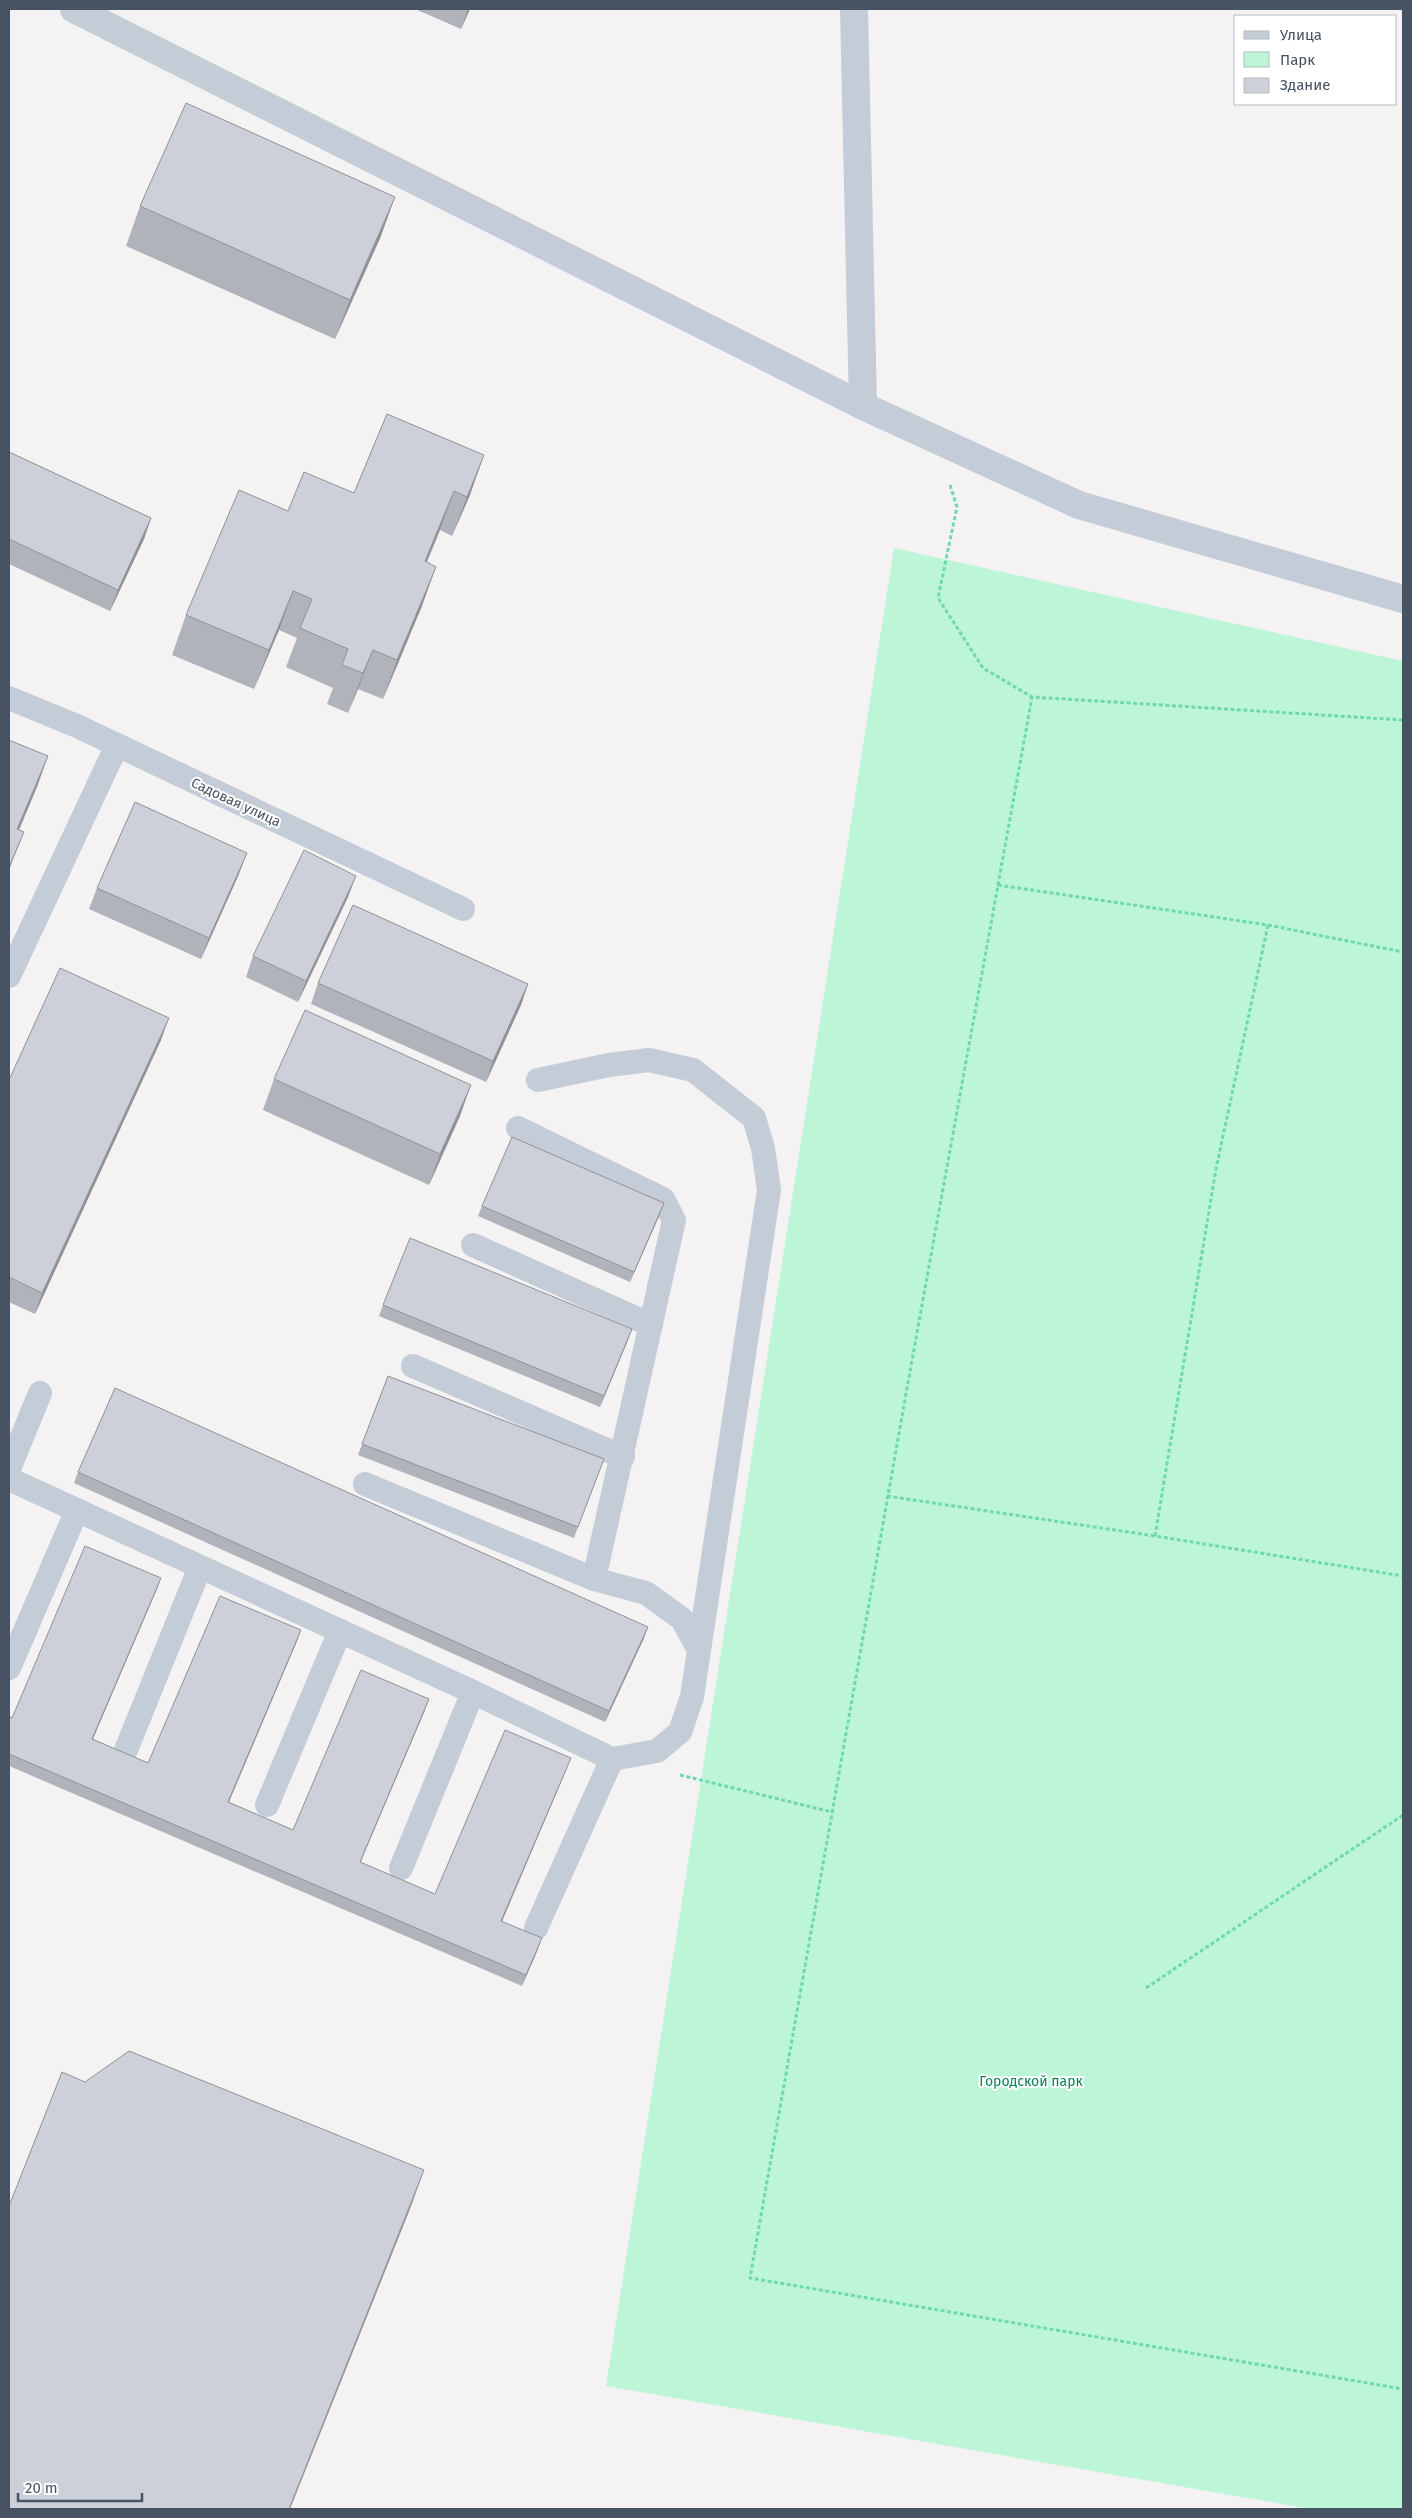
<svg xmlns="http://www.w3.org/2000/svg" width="1412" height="2518" font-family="'Fira Sans',sans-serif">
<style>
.green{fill:#bdf5d9}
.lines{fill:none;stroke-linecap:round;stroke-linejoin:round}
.path{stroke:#70d8b0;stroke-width:3;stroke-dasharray:4 2.5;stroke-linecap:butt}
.service{stroke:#c4ccd8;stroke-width:24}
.minor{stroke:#c4ccd8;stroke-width:28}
.wall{fill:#b0b3ba}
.shaded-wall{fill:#909297}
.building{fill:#cdd0d8;stroke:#909297}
.labels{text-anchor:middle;stroke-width:4;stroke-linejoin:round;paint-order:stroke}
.street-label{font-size:14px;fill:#475262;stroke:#fff}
.park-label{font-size:14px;fill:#0c8254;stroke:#fff}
</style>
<rect width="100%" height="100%" fill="#f4f2f2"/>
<path class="green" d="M894 548 1403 661V2509H1310L606 2386Z"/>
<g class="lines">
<g class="path">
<path d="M950 485 957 507 938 598 983 668 1032 697"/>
<path d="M1403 720 1032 697 907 1388 750 2278 1403 2389"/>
<path d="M998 885 1268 925 1216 1169 1155 1536 1403 1576"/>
<path d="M1268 925 1403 952"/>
<path d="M887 1496 1155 1536"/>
<path d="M680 1775 832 1812"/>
<path d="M1146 1988 1403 1815"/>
</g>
<g class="service">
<path d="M9 698 77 726 463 909"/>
<path d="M9 976 117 745"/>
<path d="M538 1080 609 1065 649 1060 693 1070 754 1118 763 1148 769 1190 699 1650"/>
<path d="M518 1128 663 1199 674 1220 594 1579"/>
<path d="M473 1245 651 1325"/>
<path d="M413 1366 623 1457"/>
<path d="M9 1469 40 1393"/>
<path d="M9 1479 473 1692 612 1759 657 1751 680 1732 692 1697 699 1650 682 1619 646 1593 594 1579 365 1484"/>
<path d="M9 1668 77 1510"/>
<path d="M126 1750 200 1567"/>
<path d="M267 1805 340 1631"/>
<path d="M401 1868 473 1692"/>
<path d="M536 1928 612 1759"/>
</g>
<g class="minor">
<path d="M74 9 863 406 1079 505 1403 599"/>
<path d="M854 9 863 406"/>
</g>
</g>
<g class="wall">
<path d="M415 9H470L461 29Z"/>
<path d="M140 206 381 236 335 339 126 246Z"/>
<path d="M387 414 470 495 452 536 440 530 427 562 422 606 383 699 358 689 348 713 327 704 333 688 286 667 297 638 279 630 254 689 172 655 186 615 288 511 354 493Z"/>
<path d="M9 452 151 518 144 539 110 611 9 564Z"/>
<path d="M239 874 201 959 89 909 97 888Z"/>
<path d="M348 897 298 1002 246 977 253 956Z"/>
<path d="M318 983 528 984 521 1005 486 1082 311 1004Z"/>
<path d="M161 1040 35 1314 9 1302V1080Z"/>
<path d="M274 1079 460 1116 429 1185 263 1110Z"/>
<path d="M664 1203 660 1214 630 1282 478 1216 482 1206Z"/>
<path d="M383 1305 628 1340 600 1407 379 1316Z"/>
<path d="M388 1376 604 1459 574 1538 358 1455Z"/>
<path d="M78 1472 644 1638 605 1722 74 1483Z"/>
<path d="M161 1578 93 1739 148 1763 297 1641 229 1802 293 1830 425 1710 360 1862 435 1894 567 1768 502 1922 538 1949 522 1986 9 1766V1716L12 1718Z"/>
</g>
<g class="shaded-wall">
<path d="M468 9H470L461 29Z"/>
<path d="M395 197 381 236 335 339 350 300Z"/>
<path d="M484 455 470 495 452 536 467 497Z"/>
<path d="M454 491 440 530 410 601 425 561Z"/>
<path d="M151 518 144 539 110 611 118 590Z"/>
<path d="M436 567 422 606 383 699 397 660Z"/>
<path d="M293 591 279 630 254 689 269 650Z"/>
<path d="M373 650 358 689 348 713 363 673Z"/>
<path d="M48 756 37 787 9 854 17 829Z"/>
<path d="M24 832 12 862 9 871V867Z"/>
<path d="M247 853 239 874 201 959 209 938Z"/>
<path d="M356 876 348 897 298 1002 306 981Z"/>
<path d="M528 984 521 1005 486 1082 493 1061Z"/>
<path d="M169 1018 161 1040 35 1314 42 1293Z"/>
<path d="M471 1085 460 1116 429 1185 440 1154Z"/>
<path d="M664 1203 660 1214 630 1282 634 1272Z"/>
<path d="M632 1329 628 1340 600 1407 604 1396Z"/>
<path d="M161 1578 157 1589 88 1750 92 1739Z"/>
<path d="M648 1627 644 1638 605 1722 609 1711Z"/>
<path d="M301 1630 297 1641 224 1813 228 1802Z"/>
<path d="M429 1699 425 1710 356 1873 360 1862Z"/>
<path d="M571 1758 567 1768 497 1932 501 1921Z"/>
<path d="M542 1938 538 1949 522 1986 526 1975Z"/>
<path d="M424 2170 410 2209 290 2509H289Z"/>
</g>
<g class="building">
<path d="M186 103 395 197 350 300 140 206Z"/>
<path d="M387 414 484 455 467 497 454 491 425 561 436 567 397 660 373 650 363 673 342 665 348 649 300 628 312 599 293 591 269 650 186 615 239 490 288 511 304 472 354 493Z"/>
<path d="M9 452 151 518 118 590 9 539Z"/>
<path d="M9 740 48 756 17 829 24 832 9 867Z"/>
<path d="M135 802 247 853 209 938 97 888Z"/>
<path d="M304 850 356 876 306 981 253 956Z"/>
<path d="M353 905 528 984 493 1061 318 983Z"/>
<path d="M60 968 169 1018 42 1293 9 1277V1080Z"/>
<path d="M305 1010 471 1085 440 1154 274 1079Z"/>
<path d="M512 1137 664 1203 634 1272 482 1206Z"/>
<path d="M410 1238 632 1329 604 1396 383 1305Z"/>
<path d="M388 1376 604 1459 578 1527 362 1444Z"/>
<path d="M115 1388 648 1627 609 1711 78 1472Z"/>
<path d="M85 1546 161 1578 92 1739 148 1763 220 1596 301 1630 228 1802 293 1830 361 1670 429 1699 360 1862 435 1894 505 1730 571 1758 501 1921 542 1938 526 1975 9 1754V1716L12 1718Z"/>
<path d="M129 2051 424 2170 289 2509H9V2206L62 2072 85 2082Z"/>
</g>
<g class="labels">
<g class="street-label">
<text transform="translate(236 802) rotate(25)" y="5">Садовая улица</text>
</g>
<g class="park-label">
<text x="1031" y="2086">Городской парк</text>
</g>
</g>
<rect width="1412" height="2518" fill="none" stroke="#475262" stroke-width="20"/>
<rect x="1234" y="15" width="162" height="90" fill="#ffffff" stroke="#b5bac0"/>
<rect x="1244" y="31" width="25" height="8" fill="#c4ccd8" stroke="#b5bac0"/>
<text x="1280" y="40" font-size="15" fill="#475262">Улица</text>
<rect x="1244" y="52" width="25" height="15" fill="#bdf5d9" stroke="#b5bac0"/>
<text x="1280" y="65" font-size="15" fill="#475262">Парк</text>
<rect x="1244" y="78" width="25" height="15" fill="#cdd0d8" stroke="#b5bac0"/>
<text x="1280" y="90" font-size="15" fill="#475262">Здание</text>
<path d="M18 2493v8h124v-8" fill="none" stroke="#475262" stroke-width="2.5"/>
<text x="25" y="2493" font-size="15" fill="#475262" stroke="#ffffff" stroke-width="4" paint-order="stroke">20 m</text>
</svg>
